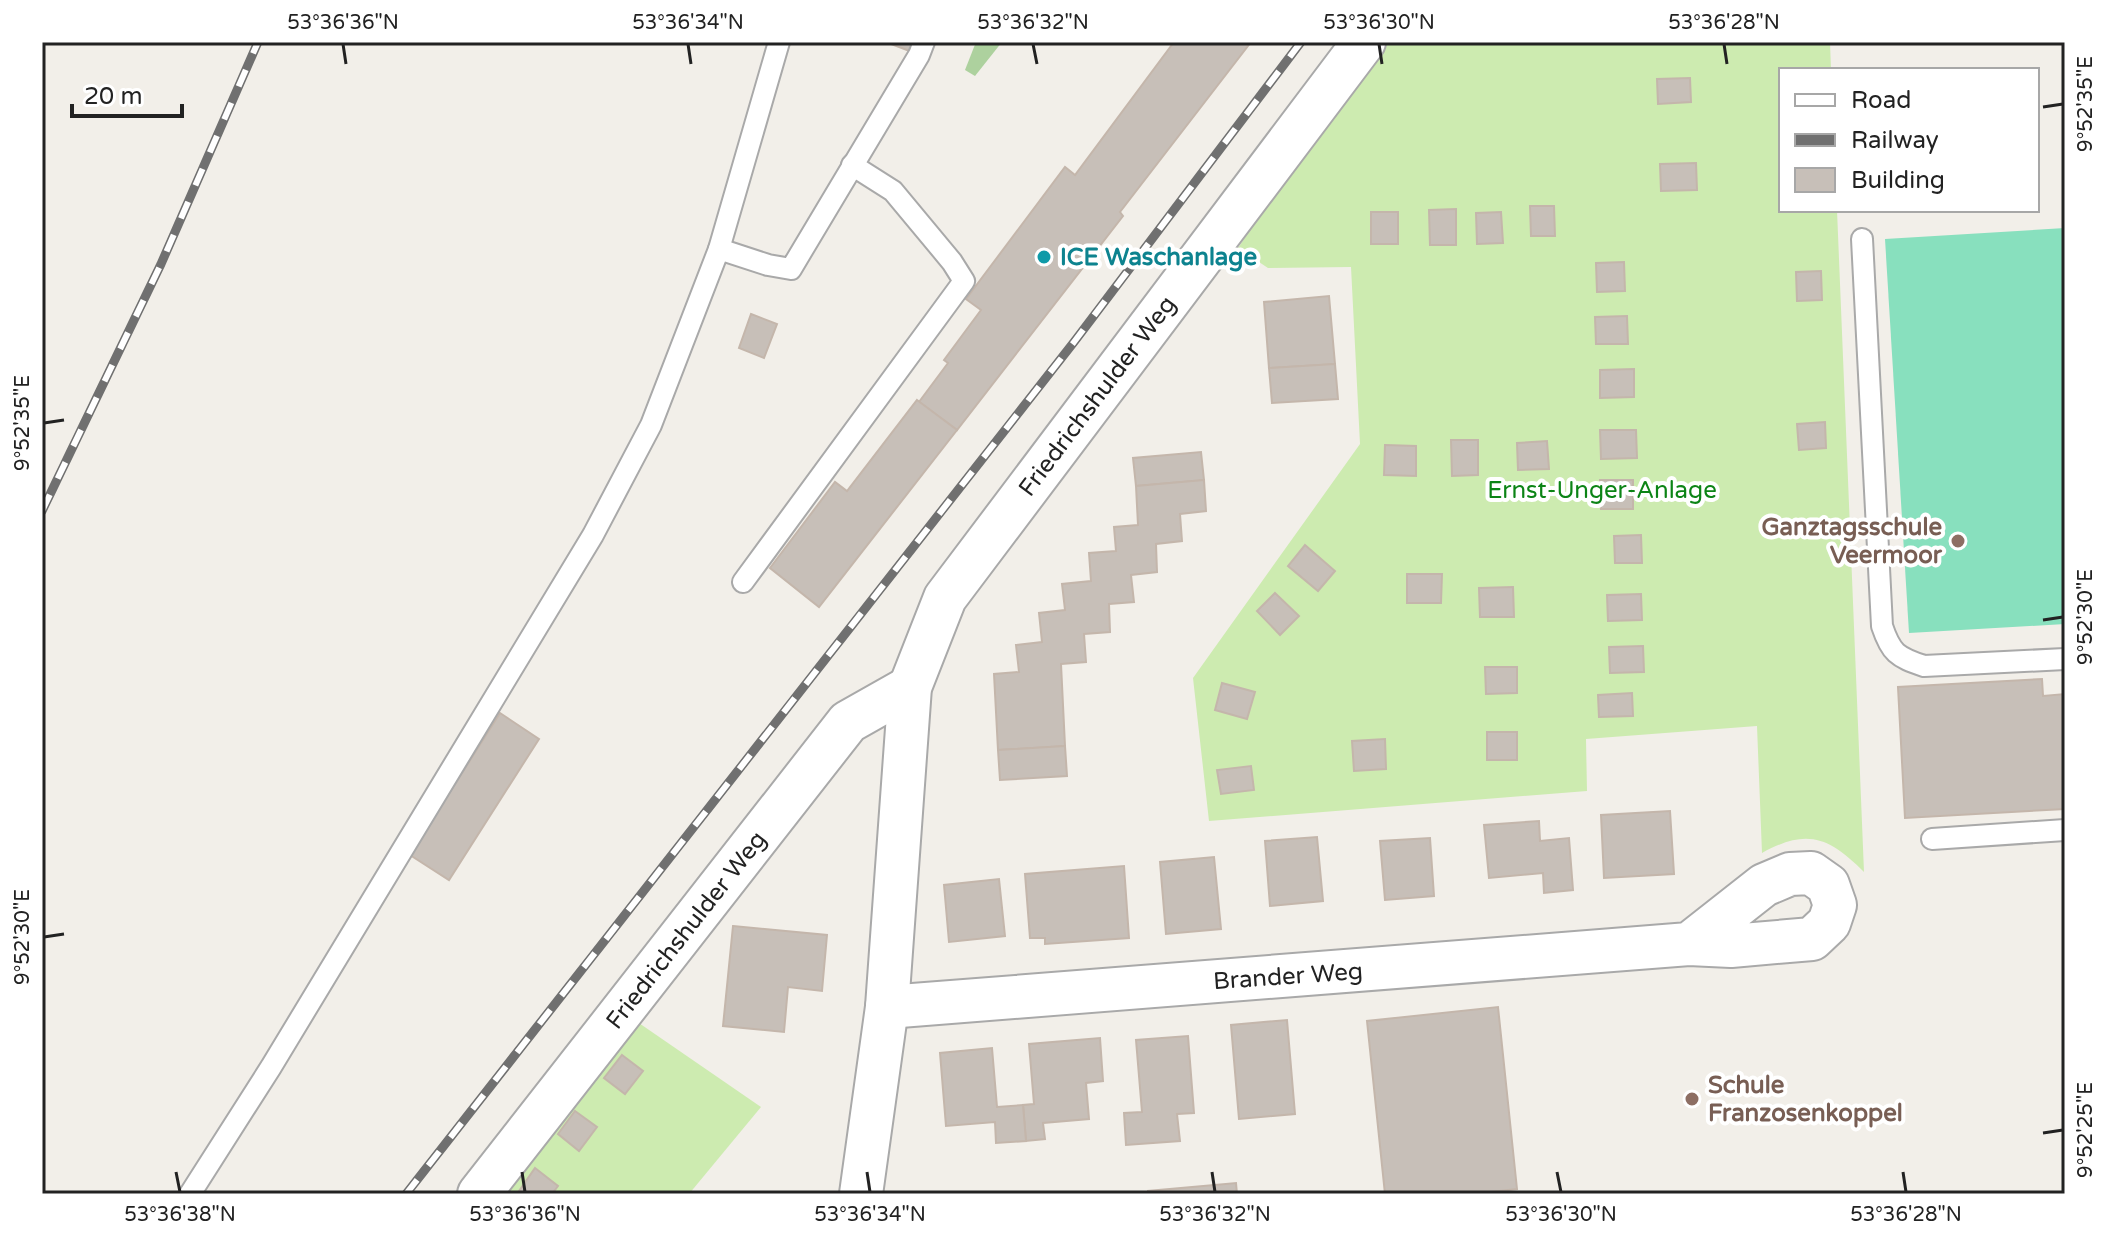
<svg xmlns="http://www.w3.org/2000/svg" width="2107" height="1236" font-family="'Varela Round',sans-serif">
<style>
.grass{fill:#cdebb0}
.forest{fill:#add19e}
.pitch{fill:#88e0be}
.building{fill:#c7bfb8;stroke:#c4b6ab;stroke-width:2}
.lines{fill:none;stroke-linecap:round;stroke-linejoin:round}
.lane-casing{stroke:#a9a9a9;stroke-width:24}
.street-casing{stroke:#a9a9a9;stroke-width:46}
.lane{stroke:#fff;stroke-width:20}
.street{stroke:#fff;stroke-width:42}
.rail-casing{stroke:#707070;stroke-width:9}
.rail{stroke:#fff;stroke-width:6;stroke-dasharray:18;stroke-linecap:butt}
.ticks{fill:none;stroke:#222;stroke-width:3}
.culture-dot{fill:#0f9aa8;stroke:#fff;stroke-width:3}
.education-dot{fill:#8d6e63;stroke:#fff;stroke-width:3}
.labels{text-anchor:middle;stroke-width:8;stroke-linejoin:round;paint-order:stroke}
.culture-label{font-size:24px;font-weight:bold;fill:#0d838f;stroke:#fff;text-anchor:start}
.street-label{font-size:24px;fill:#222;stroke:#fff}
.park-label{font-size:24px;fill:#0c8416;stroke:#fff}
.education-label{font-size:24px;font-weight:bold;fill:#785e54;stroke:#fff;text-anchor:end}
.neatline{fill:none;stroke:#222;stroke-width:3}
.ticks-label{font-size:20px;text-anchor:middle;fill:#222}
</style>
<rect width="100%" height="100%" fill="#f2efe9"/>
<g class="grass">
<path d="M1377 42H1830L1831 70H1781V210H1837L1864 872C1829 837 1807 828 1762 853L1757 726 1586 739 1587 791 1209 821 1193 678 1360 444 1351 267 1268 268 1238 248Z"/>
<path d="M636 1021 761 1107 689 1194H501Z"/>
</g>
<path class="forest" d="M976 42H1002L975 76 965 70Z"/>
<path class="pitch" d="M2065 228V624L1909 633 1885 239Z"/>
<g class="building">
<path d="M886 42H916L912 52Z"/>
<path d="M1174 42H1251L1120 212 1123 216 957 430 919 402 948 363 944 360 981 310 966 299 1065 167 1075 175Z"/>
<path d="M1690 78 1691 102 1658 104 1657 79Z"/>
<path d="M1696 163 1697 190 1661 191 1660 164Z"/>
<path d="M1530 206H1554L1555 236H1531Z"/>
<path d="M1456 209V245H1430L1429 210Z"/>
<rect x="1371" y="212" width="27" height="32"/>
<path d="M1501 212 1503 243 1477 244 1476 213Z"/>
<path d="M1624 262 1625 291 1597 292 1596 263Z"/>
<path d="M1821 271 1822 300 1797 301 1796 272Z"/>
<path d="M1329 296 1335 364 1269 368 1264 302Z"/>
<path d="M751 314 777 324 764 358 739 348Z"/>
<path d="M1627 316 1628 344H1596L1595 317Z"/>
<path d="M1335 364 1338 399 1272 403 1269 368Z"/>
<path d="M1634 369V397L1600 398V370Z"/>
<path d="M917 400 957 430 819 607 770 568 835 482 847 491Z"/>
<path d="M1825 422 1826 448 1799 450 1797 424Z"/>
<path d="M1600 430H1636L1637 458 1601 459Z"/>
<path d="M1451 440H1478V475L1452 476Z"/>
<path d="M1547 441 1549 469 1518 470 1517 443Z"/>
<path d="M1385 445 1416 446V476L1384 475Z"/>
<path d="M1201 452 1204 480 1136 486 1133 458Z"/>
<path d="M1204 480 1206 511 1180 514 1182 541 1156 544 1157 572 1131 575 1134 602 1109 604 1110 632 1084 634 1086 662 1061 664 1065 746 998 750 994 674 1019 672 1016 645 1042 642 1039 613 1065 610 1062 584 1091 581 1089 553 1116 551 1114 527 1138 525 1136 486Z"/>
<path d="M1600 480H1633V509H1601Z"/>
<path d="M1641 535 1642 563H1615L1614 536Z"/>
<path d="M1305 545 1335 571 1318 591 1288 566Z"/>
<path d="M1407 574H1442L1441 603H1407Z"/>
<path d="M1513 587 1514 617H1480L1479 588Z"/>
<path d="M1275 593 1299 616 1280 635 1257 611Z"/>
<path d="M1641 594 1642 620 1608 621 1607 595Z"/>
<path d="M1643 646 1644 672 1610 673 1609 647Z"/>
<path d="M1485 667H1517V693L1486 694Z"/>
<path d="M2042 679 2043 696 2065 694V809L1905 818 1898 687Z"/>
<path d="M1222 683 1255 692 1247 719 1215 710Z"/>
<path d="M1632 693 1633 716 1599 717 1598 695Z"/>
<path d="M500 713 539 739 449 880 410 855Z"/>
<rect x="1487" y="732" width="30" height="28"/>
<path d="M1385 739 1386 769 1354 771 1352 741Z"/>
<path d="M1065 746 1067 776 1000 780 998 750Z"/>
<path d="M1251 766 1254 790 1221 794 1217 770Z"/>
<path d="M1670 811 1674 874 1604 878 1601 815Z"/>
<path d="M1539 821 1540 841 1569 838 1573 890 1544 893 1543 873 1489 878 1484 825Z"/>
<path d="M1317 837 1323 901 1270 906 1265 841Z"/>
<path d="M1430 838 1434 896 1385 900 1380 841Z"/>
<path d="M1214 857 1221 929 1166 934 1160 862Z"/>
<path d="M1124 866 1129 938 1045 944V938H1030L1025 874Z"/>
<path d="M999 879 1005 936 949 942 944 885Z"/>
<path d="M733 926 827 935 822 991 788 987 784 1032 723 1026Z"/>
<path d="M1498 1007 1517 1189 1473 1194H1385L1367 1021Z"/>
<path d="M1287 1020 1295 1114 1239 1119 1231 1025Z"/>
<path d="M1188 1036 1194 1113 1177 1114 1180 1141 1126 1145 1124 1113 1142 1112 1136 1040Z"/>
<path d="M1100 1038 1103 1081 1086 1083 1089 1119 1043 1123 1045 1139 1026 1141 1023 1105 1034 1104 1029 1044Z"/>
<path d="M992 1048 997 1107 1023 1105 1026 1141 996 1143 995 1122 946 1126 940 1053Z"/>
<path d="M622 1055 643 1071 625 1094 604 1078Z"/>
<path d="M575 1111 597 1127 579 1151 558 1134Z"/>
<path d="M535 1168 558 1186 552 1194H517Z"/>
<path d="M1236 1183 1237 1194H1148V1191Z"/>
</g>
<g class="lines">
<g class="lane-casing">
<g id="lane">
<path d="M1862 239 1882 626C1891 653 1897 657 1924 666L2065 659"/>
<path d="M719 249 768 265 791 269 919 55 924 42"/>
<path d="M743 582 964 281 952 262 893 191 852 165"/>
<path d="M1932 839 2065 830"/>
<path d="M190 1194 271 1067 593 535 651 425 719 249 779 42"/>
</g>
</g>
<g class="street-casing">
<g id="street">
<path d="M887 1007 1689 944 1731 946 1812 939 1829 923 1835 905 1828 885 1811 873 1790 874 1764 885 1689 944"/>
<path d="M479 1194 848 722 910 687"/>
<path d="M861 1194 887 1007 910 687 945 598 1364 42"/>
</g>
</g>
<use href="#lane" class="lane"/>
<use href="#street" class="street"/>
<g class="rail-casing">
<g id="rail">
<path d="M42 511 161 264 258 42"/>
<path d="M406 1194 1074 342 1301 42"/>
</g>
</g>
<use href="#rail" class="rail"/>
</g>
<path class="ticks" d="M343 44 346 64M688 44 691 64M1033 44 1037 64M1379 44 1382 64M1724 44 1727 64M2043 107 2063 104M44 423 64 420M2043 620 2063 617M44 937 64 934M2043 1133 2063 1130M176 1172 180 1192M522 1172 525 1192M867 1172 870 1192M1212 1172 1215 1192M1557 1172 1561 1192M1903 1172 1906 1192"/>
<circle class="culture-dot" cx="1044" cy="257" r="8"/>
<g class="education-dot">
<circle cx="1958" cy="541" r="8"/>
<circle cx="1692" cy="1099" r="8"/>
</g>
<g class="labels">
<g class="culture-label">
<text x="1060" y="265">ICE Waschanlage</text>
</g>
<g class="street-label">
<text transform="translate(1097 396) rotate(-53)" y="8">Friedrichshulder Weg</text>
<text transform="translate(686 930) rotate(-52)" y="8">Friedrichshulder Weg</text>
<text transform="translate(1288 976) rotate(-4)" y="8">Brander Weg</text>
</g>
<g class="park-label">
<text x="1602" y="498">Ernst-Unger-Anlage</text>
</g>
<g class="education-label">
<text x="1942" y="535">Ganztagsschule<tspan x="1942" dy="28">Veermoor</tspan></text>
<text x="1708" y="1093" text-anchor="start">Schule<tspan x="1708" dy="28">Franzosenkoppel</tspan></text>
</g>
</g>
<rect width="2107" height="1236" fill="none" stroke="#ffffff" stroke-width="88"/>
<rect x="1779" y="68" width="260" height="144" fill="#ffffff" stroke="#a7a7a7" stroke-width="2"/>
<rect x="1795" y="94" width="40" height="12" fill="#ffffff" stroke="#a7a7a7" stroke-width="2"/>
<text x="1851" y="108" font-size="24" fill="#222222">Road</text>
<rect x="1795" y="134" width="40" height="12" fill="#707070" stroke="#a7a7a7" stroke-width="2"/>
<text x="1851" y="148" font-size="24" fill="#222222">Railway</text>
<rect x="1795" y="168" width="40" height="24" fill="#c7bfb8" stroke="#a7a7a7" stroke-width="2"/>
<text x="1851" y="188" font-size="24" fill="#222222">Building</text>
<path d="M72 104v12h110v-12" fill="none" stroke="#222222" stroke-width="4"/>
<text x="84" y="104" font-size="24" fill="#222222" stroke="#ffffff" stroke-width="6" paint-order="stroke">20 m</text>
<rect x="44" y="44" width="2019" height="1148" class="neatline"/>
<g class="ticks-label">
<text x="343" y="29">53°36'36"N</text>
<text x="688" y="29">53°36'34"N</text>
<text x="1033" y="29">53°36'32"N</text>
<text x="1379" y="29">53°36'30"N</text>
<text x="1724" y="29">53°36'28"N</text>
<text transform="translate(2085 104) rotate(-90)" y="7">9°52'35"E</text>
<text transform="translate(22 423) rotate(-90)" y="7">9°52'35"E</text>
<text transform="translate(2085 617) rotate(-90)" y="7">9°52'30"E</text>
<text transform="translate(22 937) rotate(-90)" y="7">9°52'30"E</text>
<text transform="translate(2085 1130) rotate(-90)" y="7">9°52'25"E</text>
<text x="180" y="1221">53°36'38"N</text>
<text x="525" y="1221">53°36'36"N</text>
<text x="870" y="1221">53°36'34"N</text>
<text x="1215" y="1221">53°36'32"N</text>
<text x="1561" y="1221">53°36'30"N</text>
<text x="1906" y="1221">53°36'28"N</text>
</g>
</svg>
